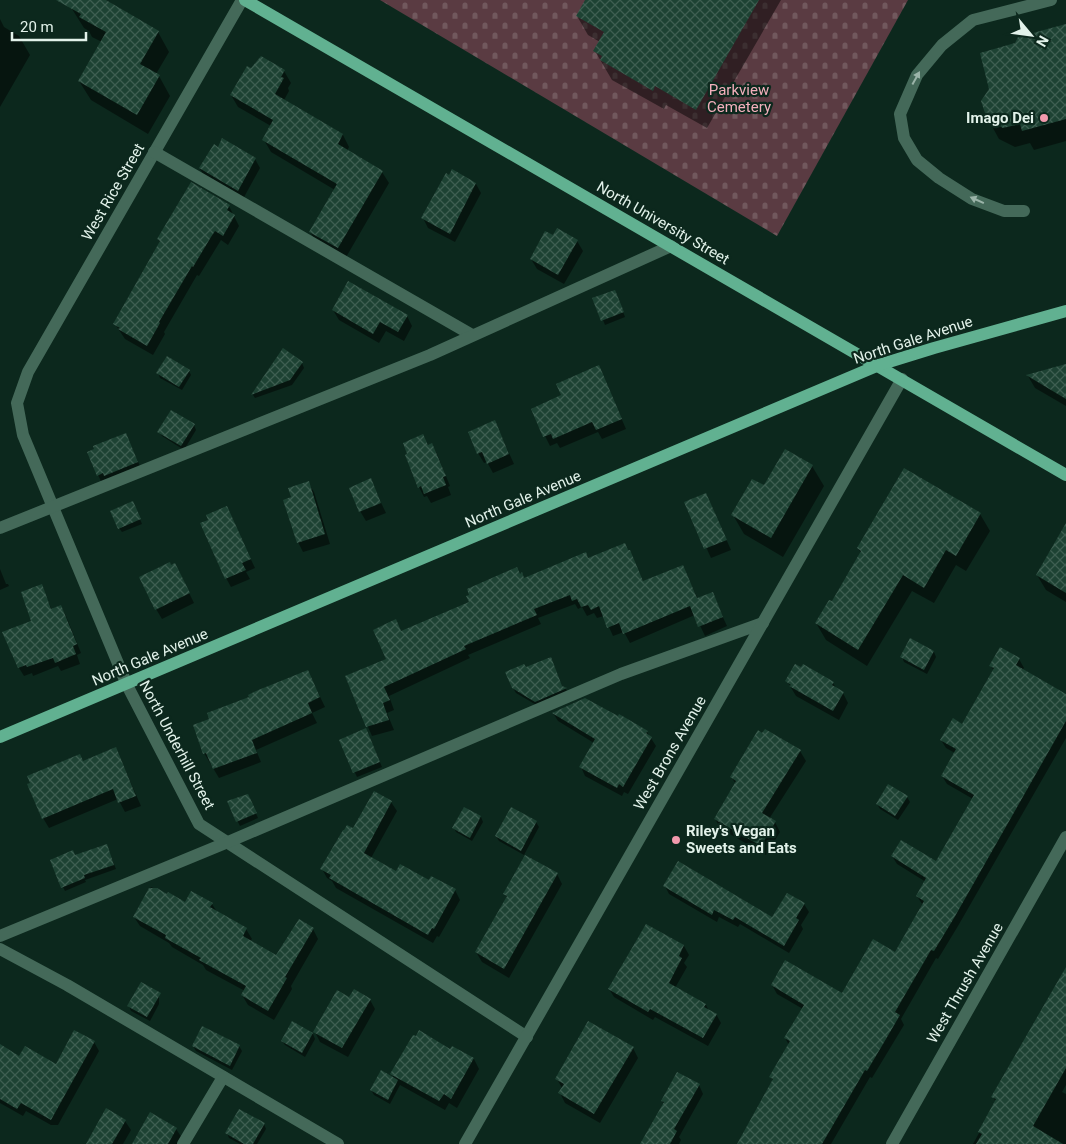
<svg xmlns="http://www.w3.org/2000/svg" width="1066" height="1144" font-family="Roboto,sans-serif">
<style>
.cemetery{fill:url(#cemetery-stones)}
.shadow{fill:#0007}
.building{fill:url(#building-cross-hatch)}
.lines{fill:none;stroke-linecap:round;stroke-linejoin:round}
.minor{stroke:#446959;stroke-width:12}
.major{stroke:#61b191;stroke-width:12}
.oneway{fill:#9bb4a9}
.poi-dot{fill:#f29aad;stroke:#0c281d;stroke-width:2}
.labels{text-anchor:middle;stroke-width:4.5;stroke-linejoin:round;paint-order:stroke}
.park-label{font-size:15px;fill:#f3afbc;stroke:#0c281d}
.poi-label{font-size:15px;font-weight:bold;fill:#e2f2ea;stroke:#0c281d;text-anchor:end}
.street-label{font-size:15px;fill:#e2f2ea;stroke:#0c281d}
</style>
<defs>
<pattern id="cemetery-stones" width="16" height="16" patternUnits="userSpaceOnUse" patternTransform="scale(1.25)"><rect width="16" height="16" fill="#5a3b42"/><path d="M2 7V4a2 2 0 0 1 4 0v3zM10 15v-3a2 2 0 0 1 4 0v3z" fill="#71585d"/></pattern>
<pattern id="building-cross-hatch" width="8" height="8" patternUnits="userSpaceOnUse" patternTransform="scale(1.25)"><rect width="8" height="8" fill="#1d4233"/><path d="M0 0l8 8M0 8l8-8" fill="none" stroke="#3e5e51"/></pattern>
</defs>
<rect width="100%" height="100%" fill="#0c281d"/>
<path class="cemetery" d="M380 0H908L777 236Z"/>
<g class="shadow">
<path d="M77 0H106L158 32 169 52 156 74 159 76 170 96 148 134 91 100 79 81 102 42 92 37 89 31 84 28 72 9Z"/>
<path d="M586 0H781L707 128 666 105 664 109 612 80 595 51 600 42 588 35 577 16Z"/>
<path d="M0 19 4 27 19 36 30 55 0 107Z"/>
<path d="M1066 25V141L1034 150 1030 143 1015 147 999 139 988 119 1015 44Z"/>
<path d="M251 70 284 71 291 83 288 88 289 91 284 100 343 135 349 147 347 151 382 172 389 183 345 259 317 243 310 232 335 190 271 152 264 140 271 126 238 107 231 95Z"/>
<path d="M255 159 260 168 243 199 205 177 200 169Z"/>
<path d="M476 184 481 193 455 242 428 228 423 218Z"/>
<path d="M229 206 239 226 228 245 221 240 199 276 197 275 164 332 165 334 153 355 125 339 115 324 160 243 158 239Z"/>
<path d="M553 237 577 241 583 251 564 284 537 269 531 259Z"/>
<path d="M617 296 625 317 605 325 603 320Z"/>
<path d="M333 310 407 316 412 326 404 341 386 331 379 343 339 320Z"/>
<path d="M284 350 302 363 304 368 292 385 255 398 253 395Z"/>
<path d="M1066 365V406L1035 388 1028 376Z"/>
<path d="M599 367 626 429 602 439 598 432 560 448 557 443 550 446 532 410 562 396Z"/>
<path d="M189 371 191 375 182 390 160 378 158 373Z"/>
<path d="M495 422 514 464 493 473 487 462 484 463 478 453Z"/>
<path d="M194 425 196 430 184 450 162 436 159 432Z"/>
<path d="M125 434 140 466 103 485 98 475Z"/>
<path d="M423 436 429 446 432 445 437 454 450 486 448 487 451 495 431 503 427 496 424 497 419 487 409 455Z"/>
<path d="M785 450 812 466 824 486 783 557 744 534 733 515 764 487Z"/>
<path d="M370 480 386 513 366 521 360 511Z"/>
<path d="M308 483 314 492 330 544 303 552 298 542 293 498Z"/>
<path d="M686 503 711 505 731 550 711 558Z"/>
<path d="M135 507 142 524 122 532 119 528Z"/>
<path d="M226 507 255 568 246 572 250 579 231 587 226 578 210 520Z"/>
<path d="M980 514 990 531 966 571 956 565 934 603 912 591 867 666 826 640 816 623 832 603 861 553 858 548Z"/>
<path d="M1066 544V602L1046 590 1037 575Z"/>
<path d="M629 551 644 583 682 566 698 599 712 594 727 626 705 636 695 615 630 643 624 632 613 636 604 616 597 618 594 613 587 616 582 607 578 609 575 604 538 618 541 624 468 655 470 658 389 696 394 710 387 713 394 730 372 736 346 677 387 659 401 632 471 603 520 575 524 579 589 560Z"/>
<path d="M175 564 194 603 162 619 156 609 171 566Z"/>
<path d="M0 569 6 584H8L9 586 0 590Z"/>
<path d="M41 586 52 610 61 607 66 616 81 653 77 655 80 664 61 671 58 666 33 676 32 673 24 676 19 668 33 621Z"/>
<path d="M911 640 934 652 936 657 927 674 904 662 902 657Z"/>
<path d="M1019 659 1024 668 1022 670 1066 696V738L958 926 938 959 936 958 901 1019 904 1025 872 1078 870 1077 831 1144H738L773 1081 771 1077 789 1045 785 1038 803 1009 777 994 772 985 843 994 896 954 922 904 917 896 926 882 897 864 892 856 936 863 973 799 947 784 942 776 955 753 946 748 941 740 963 726 994 671 991 666Z"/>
<path d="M526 669 566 689 568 693 538 706 516 693 513 688Z"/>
<path d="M308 672 325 707 312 713 317 723 256 750 261 762 219 778 204 753 210 720 251 698Z"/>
<path d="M787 681 833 683 837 690 843 693 848 703 839 720 796 696Z"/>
<path d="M553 713 618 718 619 716 647 732 656 746 628 794 624 792 622 796 585 776 581 767 594 743 558 721Z"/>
<path d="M368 734 382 767 357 777 340 741Z"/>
<path d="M116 749 141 806 125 812 118 799 49 828 43 818 83 763Z"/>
<path d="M800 751 806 761 769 819 775 822 780 832 766 855 721 829 715 819 736 784 731 777Z"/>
<path d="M907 797 910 802 898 820 880 809 877 804Z"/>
<path d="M250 800 258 818 240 826 228 802Z"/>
<path d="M391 802 397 811 371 858 396 872 455 890 460 900 439 937 437 936 433 943 336 888 332 881 327 878 322 869 353 830Z"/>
<path d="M464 808 481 817 483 822 472 841 456 832 454 828Z"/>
<path d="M512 809 536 822 539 827 524 855 499 841 496 836Z"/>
<path d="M106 845 116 869 85 880 86 882 65 891 63 887 75 856Z"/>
<path d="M557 874 562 884 509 978 482 962 476 952 507 898 505 894Z"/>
<path d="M665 886 773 918 804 904 809 912 801 925 803 929 789 953 740 924 738 927 719 917 717 922 669 894Z"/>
<path d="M151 887 185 903 212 904 217 912 246 929 252 939 250 941 277 957 313 929 318 939 291 986 292 989 274 1020 248 1005 242 995 245 991 206 970 203 965 172 947 169 943 140 926 134 917Z"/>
<path d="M684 946 689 955 684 963 687 967 675 988 706 1005 709 1011 716 1014 721 1023 708 1046 655 1017 653 1020 614 997 609 989Z"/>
<path d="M1066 969V1085L1062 1092 1066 1094V1144H973L996 1102 993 1097Z"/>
<path d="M157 992 159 996V1004L150 1021 131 1011 129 1006Z"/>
<path d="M349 999 370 1000 375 1009 348 1057 320 1042 315 1032Z"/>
<path d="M293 1023 313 1034 315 1039 305 1057 285 1045 282 1041Z"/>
<path d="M94 1042 99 1051 58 1125H51L26 1111 23 1116 0 1103V1046L20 1057 56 1066Z"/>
<path d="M193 1046H239L242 1051 232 1070 196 1051Z"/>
<path d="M452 1047 474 1059 479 1069 457 1108 449 1103 445 1110 400 1085 390 1104 374 1095 371 1090 395 1080 392 1074 451 1051Z"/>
<path d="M633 1048 638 1058 600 1123 565 1103 560 1093 562 1088 557 1079Z"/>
<path d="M699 1085 703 1094 679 1137 681 1140 679 1144H642L664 1104 662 1101Z"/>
<path d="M125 1121 131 1130 123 1144H90Z"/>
<path d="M264 1124 266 1129 257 1144H240L229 1138 227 1133Z"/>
<path d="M176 1129 182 1138 179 1144H139Z"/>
</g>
<g class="building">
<path d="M56 0H106L159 31 140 64 160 75 137 115 78 81 106 32 79 17 81 14Z"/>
<path d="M585 0H759L696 110 655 86 653 91 600 60 602 56 593 51 604 32 576 16Z"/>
<path d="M1066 24V119L1022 131 1020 124 1003 128 987 119 981 101 989 89 980 53 1015 43 1018 37Z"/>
<path d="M261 56 285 70 281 77 284 78 275 94 343 134 338 144 383 171 338 248 309 232 337 184 262 140 273 120 230 95 247 66 251 68Z"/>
<path d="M222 138 256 158 238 191 199 168 214 144 218 147Z"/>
<path d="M452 169 476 183 450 234 421 218 446 173 449 175Z"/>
<path d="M191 182 230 205 227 210 235 215 223 236 215 231 211 237 193 267 192 266 159 322 160 323 147 346 118 329 120 328 113 324 160 241 157 239Z"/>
<path d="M557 228 578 240 558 275 530 259 545 231 553 235Z"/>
<path d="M348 281 408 315 398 332 380 322 373 334 332 310Z"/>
<path d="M615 290 624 312 601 321 592 298Z"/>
<path d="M283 348 303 362 290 380 251 395Z"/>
<path d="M167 356 190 370 179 387 156 373Z"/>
<path d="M1066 364V399L1026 375Z"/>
<path d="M599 365 622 419 596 430 592 422 553 439 551 434 543 437 531 409 561 395 556 384Z"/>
<path d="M171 410 195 424 181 446 157 432Z"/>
<path d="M495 420 509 454 487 464 482 452 477 454 468 432Z"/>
<path d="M126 433 138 462 104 476 103 473 97 476 87 452 94 449 93 446Z"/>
<path d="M423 434 428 445 432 443 446 476 443 477 446 485 424 494 421 486 418 488 405 455 407 454 403 443Z"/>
<path d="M785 449 813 465 771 538 731 515 752 479 764 485Z"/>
<path d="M904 468 981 513 956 556 946 550 924 588 903 575 858 650 815 623 829 600 832 601 861 551 857 548Z"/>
<path d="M371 478 381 503 359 512 349 488Z"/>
<path d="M309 481 325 534 297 543 283 500 291 497 288 488Z"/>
<path d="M706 493 727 540 704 549 684 502Z"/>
<path d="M133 501 141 519 118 529 110 511Z"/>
<path d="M227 506 251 559 242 563 246 570 225 579 200 523 208 520 206 515Z"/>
<path d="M1066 523V593L1036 575Z"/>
<path d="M625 543 628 550H630L643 581 683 565 697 598 713 592 723 617 698 627 690 606 623 634 619 623 607 628 599 606 591 610 588 605 581 607 577 599 572 601 570 595 534 609 537 615 464 646 466 649 384 687 390 700 383 703 389 720 366 727 345 676 386 659 373 630 396 619 401 631 469 602 466 596 469 595 467 589 517 567 520 574 522 572 524 578 586 552 588 558Z"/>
<path d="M170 562 171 565 175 563 190 593 155 610 139 577Z"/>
<path d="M42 584 51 609 61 605 77 644 73 646 76 654 55 663 53 658 27 667 26 665 18 668 2 632 31 621 21 592Z"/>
<path d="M910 638 934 651 924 670 900 657Z"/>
<path d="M1000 647 1020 658 1016 665 1066 694V721L954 918 934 951 931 950 895 1012 900 1015 886 1039 867 1071 865 1070 822 1144H737L773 1079 769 1077 790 1041 784 1038 804 1005 771 985 785 960 842 993 873 939 895 952 924 901 916 896 926 878 891 856 901 840 936 861 974 795 941 776 956 749 940 740 953 718 962 724 994 668 989 666Z"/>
<path d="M551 657 562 686 567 688 535 702 512 688 505 672 524 664 526 667Z"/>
<path d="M795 664 801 667 803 664 834 682 832 685 844 692 833 711 789 686 791 685 785 681Z"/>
<path d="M308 670 320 697 308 703 312 713 252 740 257 753 213 769 206 753 203 754 193 725 209 719 207 713 249 697 248 695 256 691Z"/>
<path d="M585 698 618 716 619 714 648 731 646 733 652 737 623 787 619 784 617 788 579 767 595 739 552 713Z"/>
<path d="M366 728 380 762 353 773 339 740Z"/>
<path d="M765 729 801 750 762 813 776 821 761 846 714 819 736 781 730 777 758 730 762 733Z"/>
<path d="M116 747 136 796 118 803 113 789 42 819 27 784 30 783 27 776 80 754 83 761Z"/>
<path d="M888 784 908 796 895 816 876 804Z"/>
<path d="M374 791 392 801 364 853 396 871 400 864 429 880 431 876 456 889 434 929 432 928 428 935 329 878 331 875 320 869 343 830H344L347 825 353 828Z"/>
<path d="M248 794 257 813 236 822 227 801Z"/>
<path d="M464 807 481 816 470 838 452 828Z"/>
<path d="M511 807 537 821 521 851 495 836Z"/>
<path d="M107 844 114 865 84 875 85 878 61 888 50 860 73 850 75 855Z"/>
<path d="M525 855 558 873 504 969 475 952 507 896 503 894Z"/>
<path d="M678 861 772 917 787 893 805 903 796 918 799 920 784 946 735 917 733 920 714 910 712 915 663 886Z"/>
<path d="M149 888H157L167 894 168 892 185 902 191 891 213 903 210 907 247 928 243 936 276 955 299 919 314 928 285 977 287 978 268 1011 241 995 246 986 199 960 201 958 165 938 166 935 133 917Z"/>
<path d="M646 924 684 945 679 956 682 958 669 983 706 1004 704 1007 717 1014 703 1038 650 1009 648 1012 608 989Z"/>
<path d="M1066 967V1068L1033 1126 1063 1144H976L982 1134 978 1132 996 1099 991 1097Z"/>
<path d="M141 982 161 993 147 1017 127 1006Z"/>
<path d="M354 989 371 999 342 1048 313 1032 337 990 349 997Z"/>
<path d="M292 1021 313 1033 302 1053 281 1041Z"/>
<path d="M588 1021 634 1047 594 1114 558 1093 564 1084 555 1079Z"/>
<path d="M202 1026 240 1045 230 1066 192 1046Z"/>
<path d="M74 1030 95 1041 51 1120 21 1103 17 1109 0 1099V1044L19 1056 25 1046 56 1064Z"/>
<path d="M419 1030 450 1049 452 1046 474 1058 451 1099 444 1094 439 1101 390 1074 413 1035 416 1036Z"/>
<path d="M381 1070 398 1080 388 1100 370 1090Z"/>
<path d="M677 1072 700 1084 674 1129 677 1131 670 1144H640L664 1102 661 1101Z"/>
<path d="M106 1108 126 1120 112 1144H86Z"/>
<path d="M239 1109 265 1123 253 1144H244L225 1133Z"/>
<path d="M150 1112 177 1128 168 1144H132Z"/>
</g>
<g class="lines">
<g class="minor">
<path d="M242 0 28 372 17 403 23 435 127 685 199 824 527 1037"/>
<path d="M154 152 472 335"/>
<path d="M1024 211H1004L972 199 939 178 917 160 904 138 900 114 917 75 942 45 973 20 1051 0"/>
<path d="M0 528 430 355 671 246"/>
<path d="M0 936 228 842 621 674 763 623"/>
<path d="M0 949 67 985 338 1144"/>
<path d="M183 1144 223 1077"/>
<path d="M465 1144 902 379"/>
<path d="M892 1144 1066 837"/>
</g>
<g class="major">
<path d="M245 0 1066 475"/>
<path d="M0 737 879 365 934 348 1066 311"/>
</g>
</g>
<defs><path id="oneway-solid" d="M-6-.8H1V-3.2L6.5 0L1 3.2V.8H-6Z" transform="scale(1.25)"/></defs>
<g class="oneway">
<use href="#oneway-solid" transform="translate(916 78) rotate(-61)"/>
<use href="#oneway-solid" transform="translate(977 200) rotate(-156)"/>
</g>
<g class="poi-dot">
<circle cx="1044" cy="118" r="5"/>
<circle cx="676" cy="840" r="5"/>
</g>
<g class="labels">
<g class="park-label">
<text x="739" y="95">Parkview<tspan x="739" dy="17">Cemetery</tspan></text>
</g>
<g class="poi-label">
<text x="1034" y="123">Imago Dei</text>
<text x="686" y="836" text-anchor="start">Riley's Vegan<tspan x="686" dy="17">Sweets and Eats</tspan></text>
</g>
<g class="street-label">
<text transform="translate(113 192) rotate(-60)" y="5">West Rice Street</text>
<text transform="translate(663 223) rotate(30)" y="5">North University Street</text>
<text transform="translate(913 340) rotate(-18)" y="5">North Gale Avenue</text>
<text transform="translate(523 499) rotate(-23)" y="5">North Gale Avenue</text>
<text transform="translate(150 657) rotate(-23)" y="5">North Gale Avenue</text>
<text transform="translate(177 745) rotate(62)" y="5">North Underhill Street</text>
<text transform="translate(670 753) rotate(-60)" y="5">West Brons Avenue</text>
<text transform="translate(965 983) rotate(-60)" y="5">West Thrush Avenue</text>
</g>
</g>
<g transform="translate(1031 35) rotate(119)" stroke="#0c281d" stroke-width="4" paint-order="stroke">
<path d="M0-4L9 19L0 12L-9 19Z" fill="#e2f2ea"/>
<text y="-8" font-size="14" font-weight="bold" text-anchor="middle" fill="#e2f2ea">N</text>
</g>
<path d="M12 32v8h74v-8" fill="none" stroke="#e2f2ea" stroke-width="2.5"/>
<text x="20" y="32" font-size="15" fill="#e2f2ea" stroke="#0c281d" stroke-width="4" paint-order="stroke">20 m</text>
</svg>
